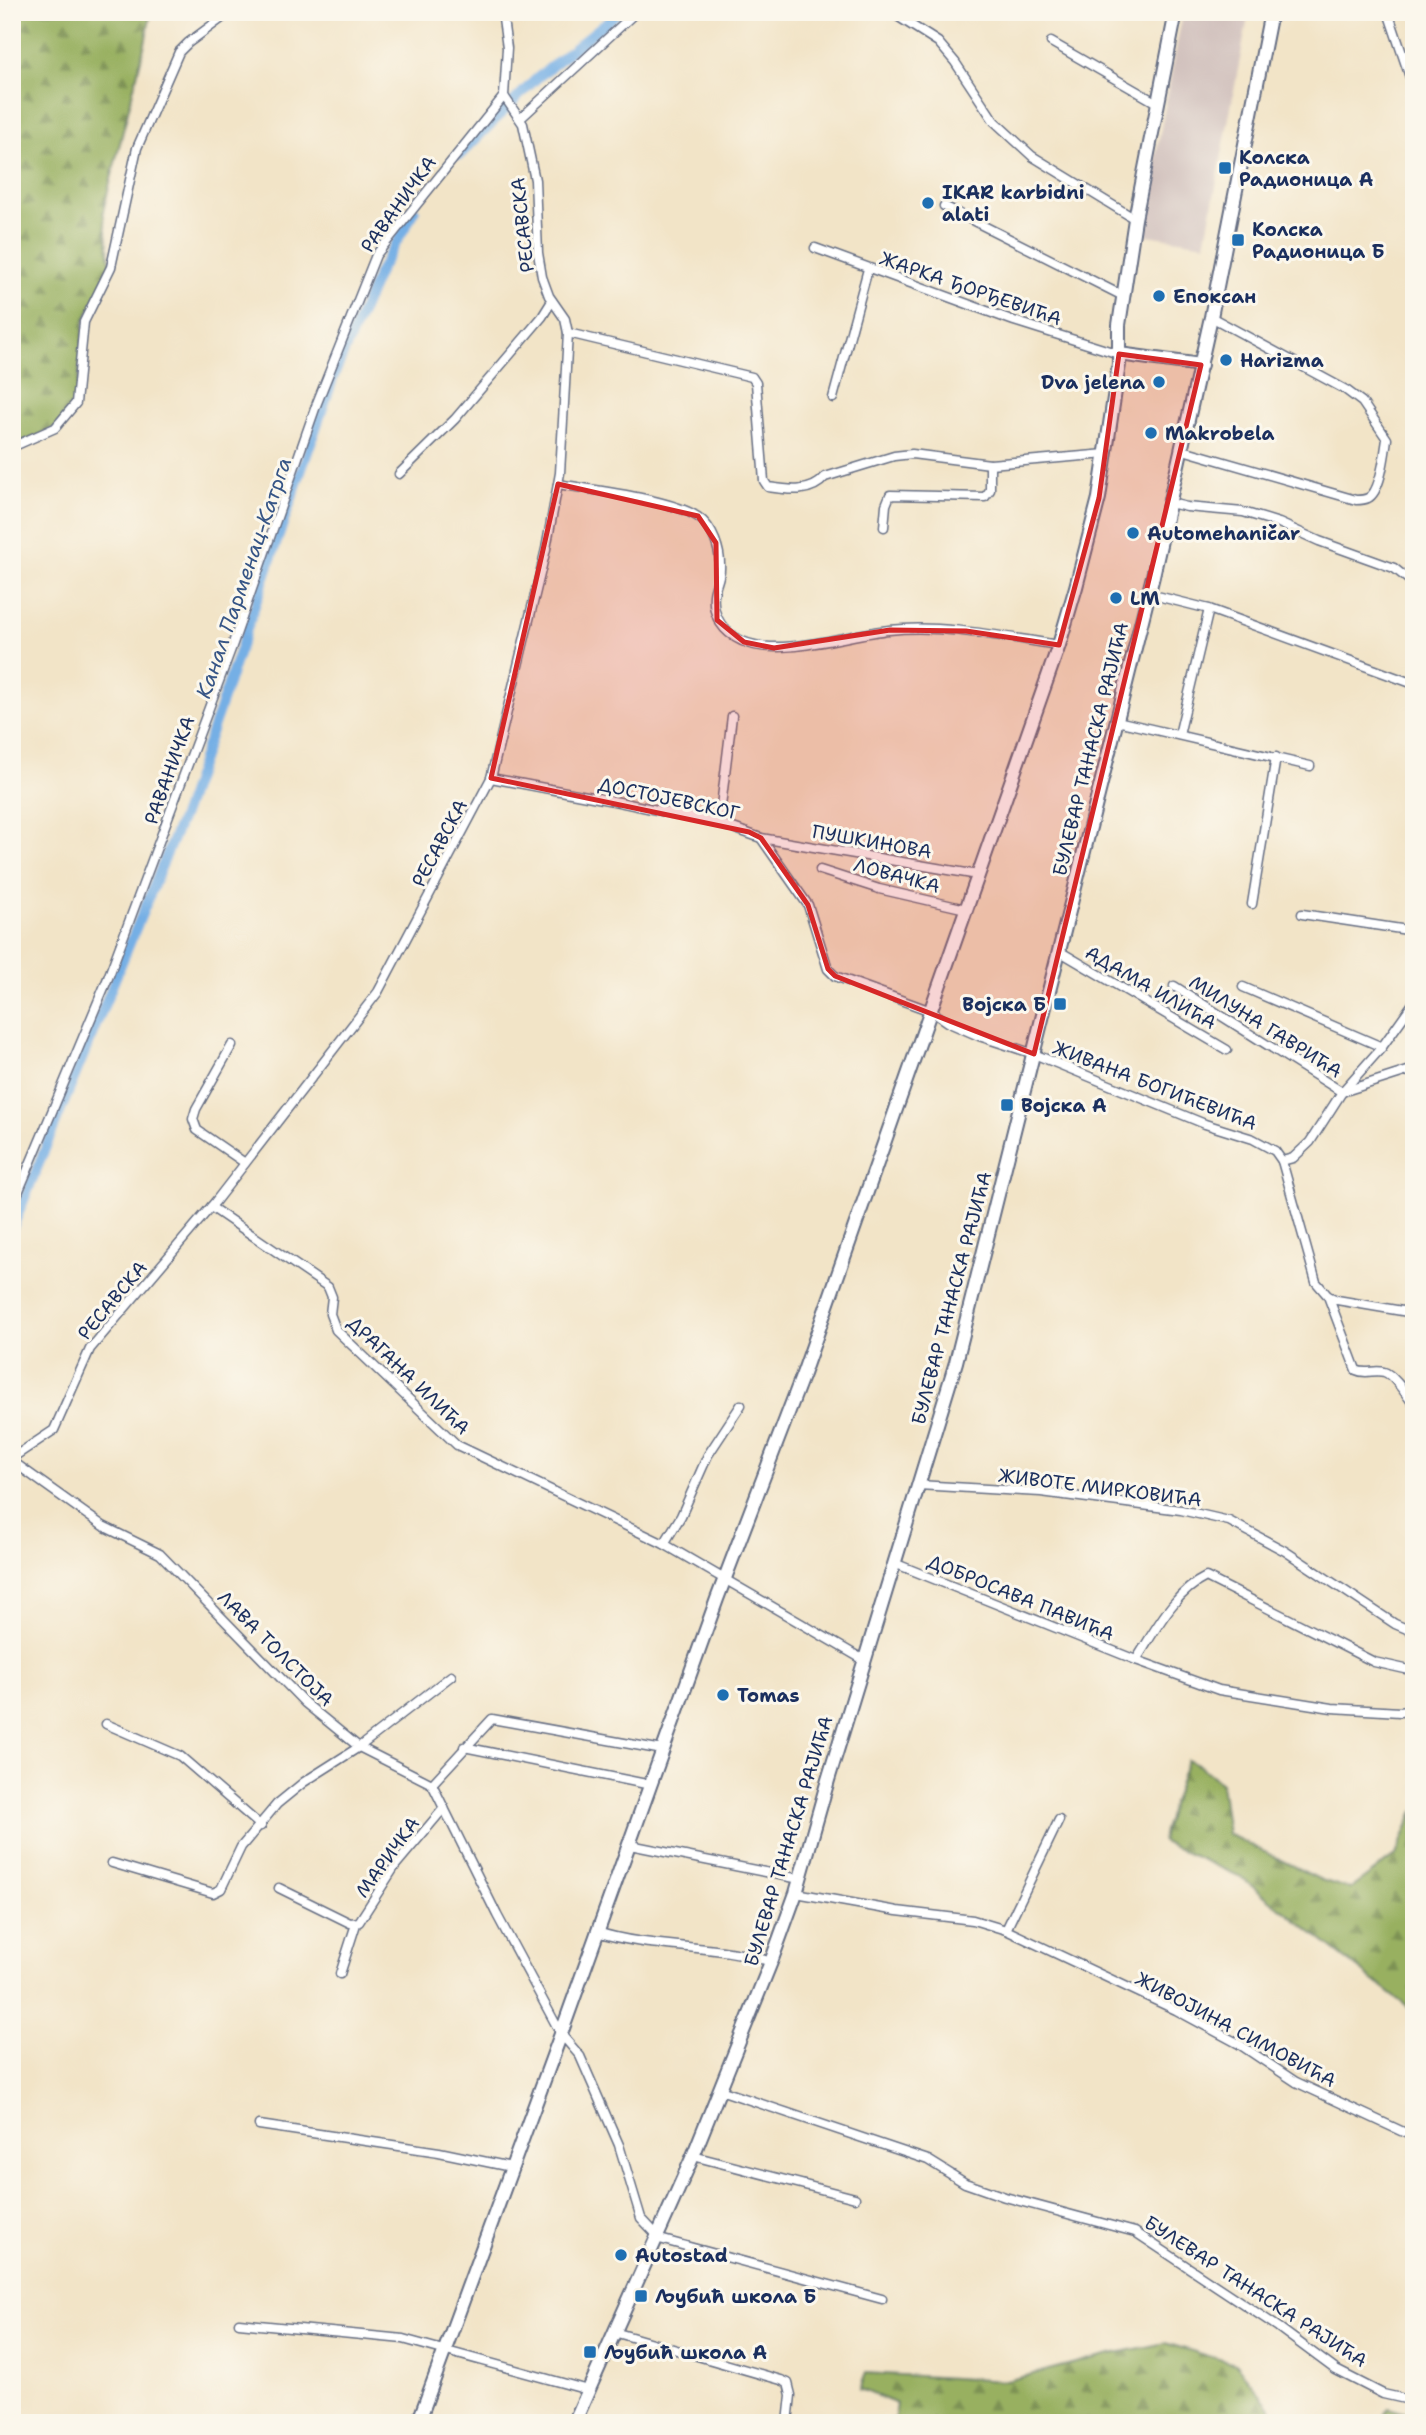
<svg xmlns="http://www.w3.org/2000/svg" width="1426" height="2435" font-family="'Shantell Sans',sans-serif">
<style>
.industrial{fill:#d0c0bc}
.forest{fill:url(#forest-firs);stroke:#5a7060;stroke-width:2}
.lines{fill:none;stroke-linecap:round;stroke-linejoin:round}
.canal{stroke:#74afe5;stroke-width:10}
.street-casing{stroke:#666e83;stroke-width:11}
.secondary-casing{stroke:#666e83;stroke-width:16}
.street{stroke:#fff;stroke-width:8}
.secondary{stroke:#fff;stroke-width:12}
.marked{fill:#d62828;fill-opacity:0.2;stroke:#d62828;stroke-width:5;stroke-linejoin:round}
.poi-dot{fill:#1f6fb2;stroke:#fbf7ec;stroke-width:2.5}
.labels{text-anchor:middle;stroke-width:6;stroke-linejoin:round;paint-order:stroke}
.poi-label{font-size:19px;font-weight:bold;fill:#1b2f5e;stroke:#fbf7ec;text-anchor:start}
.street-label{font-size:19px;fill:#1b2f5e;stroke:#fbf7ec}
.water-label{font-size:21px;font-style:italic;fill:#365586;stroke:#fbf7ec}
</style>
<defs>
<pattern id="forest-firs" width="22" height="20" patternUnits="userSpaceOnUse" patternTransform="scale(1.75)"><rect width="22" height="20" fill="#98b061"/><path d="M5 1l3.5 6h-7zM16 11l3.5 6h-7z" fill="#7b9053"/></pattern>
</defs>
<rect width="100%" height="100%" fill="#fbf7ec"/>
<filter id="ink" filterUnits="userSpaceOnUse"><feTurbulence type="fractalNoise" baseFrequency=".0143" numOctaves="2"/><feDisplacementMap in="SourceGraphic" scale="14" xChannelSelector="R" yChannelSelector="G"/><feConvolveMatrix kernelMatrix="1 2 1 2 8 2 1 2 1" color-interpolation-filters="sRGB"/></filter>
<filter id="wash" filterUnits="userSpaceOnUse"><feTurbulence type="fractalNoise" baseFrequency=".00686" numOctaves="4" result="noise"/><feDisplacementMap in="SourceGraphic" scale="28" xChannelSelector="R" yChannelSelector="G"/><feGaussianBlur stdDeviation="1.57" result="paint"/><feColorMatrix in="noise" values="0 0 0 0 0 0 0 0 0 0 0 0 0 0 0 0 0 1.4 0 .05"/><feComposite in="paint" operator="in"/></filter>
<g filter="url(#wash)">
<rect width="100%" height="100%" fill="#f2e4c7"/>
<path class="industrial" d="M1183 12H1249L1205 244 1141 234Z"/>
<g class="forest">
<path d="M12 12H151L146 39 103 211 111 267 84 322 76 403 55 428 12 447Z"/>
<path d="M1187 1760 1200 1766 1221 1783 1228 1834 1321 1880 1350 1889 1396 1855 1414 1811V2012L1239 1876 1162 1842 1164 1830Z"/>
<path d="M1165 2343 1236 2364 1275 2414 1328 2423H894L897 2404 860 2389 866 2373 1006 2381 1106 2355Z"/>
<path d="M1388 2408 1414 2415V2423H1379Z"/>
</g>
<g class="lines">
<g class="canal">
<path d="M460 155 536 79 619 12"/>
<path d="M12 1229 184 812 335 373 380 270 415 211"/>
</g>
</g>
</g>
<g filter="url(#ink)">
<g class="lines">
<g class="street-casing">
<g id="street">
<path d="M887 12 894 14 938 42 955 62 994 121 1032 156 1135 219"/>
<path d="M1388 12 1414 89"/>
<path d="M1051 42 1157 103"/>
<path d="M521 118 636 12"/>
<path d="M944 206 1123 296"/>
<path d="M815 248 1014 321 1119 354"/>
<path d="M568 333 752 377 756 383 764 481 768 487C788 490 811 494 825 477L894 456 912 454 990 464 1106 454"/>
<path d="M833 398 868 269"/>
<path d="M12 447 55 428 76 403 84 322 111 267 137 148 179 52 188 43 230 12"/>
<path d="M1183 450 1356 500C1360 500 1364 500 1368 498 1381 492 1385 452 1387 439L1362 402 1346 390 1211 317"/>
<path d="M399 474 455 419 542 317 552 301"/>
<path d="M558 484C593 490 671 499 698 517 713 527 721 551 720 569 720 578 715 586 714 595 712 616 723 632 742 641 781 658 847 634 889 630 943 624 1005 637 1059 645"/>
<path d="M1170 503 1187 507 1243 512 1279 523 1319 541 1394 568 1414 584"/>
<path d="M884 527 886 505 890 495 985 497 990 490V464"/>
<path d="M1149 594 1209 609 1414 684"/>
<path d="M1117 721 1310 766"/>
<path d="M1179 735 1209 609"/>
<path d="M491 778 619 802 719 823 761 838 808 905 828 969 835 976 931 1011 947 1022 979 1036 1034 1054 1205 1124 1253 1139 1275 1151 1282 1161 1316 1282 1328 1296 1337 1300 1414 1313"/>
<path d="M719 823 732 716"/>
<path d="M761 838 978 875"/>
<path d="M820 870 879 889 966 909"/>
<path d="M1252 904 1276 757"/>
<path d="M1302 914 1414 931"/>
<path d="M1059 951 1227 1050"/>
<path d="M1174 986 1342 1092 1414 1069"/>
<path d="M1243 987 1382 1047"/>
<path d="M232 1045 196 1109 193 1119 197 1130 245 1163"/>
<path d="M1282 1161 1293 1158 1310 1142 1342 1092 1382 1047 1414 1002"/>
<path d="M12 1207 108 978 231 649 317 403 376 255 504 96"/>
<path d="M211 1207 328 1287 332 1297 330 1314 336 1330 457 1445 664 1544 864 1660"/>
<path d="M1328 1296 1356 1370C1366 1375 1374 1369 1384 1372 1393 1374 1408 1397 1414 1405"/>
<path d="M12 1458 54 1430 90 1349 215 1202 378 992 491 778 546 549 560 473 568 333 565 319 549 296 542 277 538 253 535 180 523 124 504 96 507 48 502 12"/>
<path d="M12 1461 103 1526 160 1554 305 1703 359 1747 432 1784 497 1915 561 2034 580 2056 619 2145 641 2218 657 2235"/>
<path d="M918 1485 1041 1492 1181 1510 1229 1521 1285 1551 1395 1624 1414 1632"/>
<path d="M664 1544 681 1516 708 1455 741 1405"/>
<path d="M894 1563 1136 1660 1219 1690 1332 1708 1400 1712 1414 1710"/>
<path d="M1136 1660C1155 1631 1173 1593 1206 1577L1374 1662 1414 1671"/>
<path d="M106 1724 180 1756 261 1826"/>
<path d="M464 1747 651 1785"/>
<path d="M432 1784 492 1719 663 1750"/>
<path d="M630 1845 800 1879"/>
<path d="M112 1863 213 1893 221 1889 241 1847 277 1804 304 1782 359 1747 451 1676"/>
<path d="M279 1888 350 1923 359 1922 395 1866 444 1808"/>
<path d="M796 1893 897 1911 973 1920 1006 1930 1176 2010 1239 2044 1296 2082 1414 2137"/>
<path d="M1006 1930 1059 1820"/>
<path d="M597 1932C653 1950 716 1943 771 1962"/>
<path d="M340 1974 356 1924"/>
<path d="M720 2090 928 2160 965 2183 1005 2197 1135 2232 1278 2327 1336 2370 1383 2394 1414 2401"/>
<path d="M259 2125 439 2152 511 2167"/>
<path d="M693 2156 855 2198"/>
<path d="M656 2238 882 2299"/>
<path d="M239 2323 403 2339 588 2390"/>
<path d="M614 2332 781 2380 788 2383 791 2395 788 2423"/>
</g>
</g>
<g class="secondary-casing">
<g id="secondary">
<path d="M1119 354 1201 365"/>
<path d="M418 2423 561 2034 717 1599 803 1374 1059 645 1076 587 1099 498 1119 364V325L1135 219 1176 12"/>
<path d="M574 2423 693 2156 771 1962 796 1893 828 1780 956 1362 1153 576 1211 317 1271 12"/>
</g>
</g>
<use href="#street" class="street"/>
<use href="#secondary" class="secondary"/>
</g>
</g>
<path class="marked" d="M1119 354 1201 365 1034 1054 835 976 828 969 808 905 761 838 749 832 491 778 558 484 698 516 716 543 717 620 744 642 774 648 890 630 966 631 1059 645 1099 498Z"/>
<g class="poi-dot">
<rect x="1218" y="161" width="14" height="14" rx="3.5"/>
<circle cx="928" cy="203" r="7"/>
<rect x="1231" y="233" width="14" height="14" rx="3.5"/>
<circle cx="1159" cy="296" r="7"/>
<circle cx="1226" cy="360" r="7"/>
<circle cx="1159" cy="382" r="7"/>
<circle cx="1151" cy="433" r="7"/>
<circle cx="1133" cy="533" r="7"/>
<circle cx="1116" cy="598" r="7"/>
<rect x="1053" y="997" width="14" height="14" rx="3.5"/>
<rect x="1000" y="1098" width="14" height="14" rx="3.5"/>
<circle cx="723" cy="1695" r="7"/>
<circle cx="621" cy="2255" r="7"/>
<rect x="634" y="2289" width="14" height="14" rx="3.5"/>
<rect x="583" y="2345" width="14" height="14" rx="3.5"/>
</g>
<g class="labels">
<g class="poi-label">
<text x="1239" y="164">Колска<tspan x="1239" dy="22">Радионица А</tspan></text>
<text x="942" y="199">IKAR karbidni<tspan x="942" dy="22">alati</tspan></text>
<text x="1252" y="236">Колска<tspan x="1252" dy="22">Радионица Б</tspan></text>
<text x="1173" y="303">Епоксан</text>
<text x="1240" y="367">Harizma</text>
<text x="1145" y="389" text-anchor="end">Dva jelena</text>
<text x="1165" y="440">Makrobela</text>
<text x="1147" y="540">Automehaničar</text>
<text x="1130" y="605">LM</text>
<text x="1046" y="1011" text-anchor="end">Војска Б</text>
<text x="1021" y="1112">Војска А</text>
<text x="737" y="1702">Tomas</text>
<text x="635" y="2262">Autostad</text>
<text x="655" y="2303">Љубић школа Б</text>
<text x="604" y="2359">Љубић школа А</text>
</g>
<g class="street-label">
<text transform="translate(398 204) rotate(-54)" y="7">РАВАНИЧКА</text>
<text transform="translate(522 225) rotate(-96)" y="7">РЕСАВСКА</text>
<text transform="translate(971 288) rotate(19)" y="7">ЖАРКА ЂОРЂЕВИЋА</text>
<text transform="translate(1090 749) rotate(-76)" y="7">БУЛЕВАР ТАНАСКА РАЈИЋА</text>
<text transform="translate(169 770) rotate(-70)" y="7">РАВАНИЧКА</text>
<text transform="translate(669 798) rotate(12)" y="7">ДОСТОЈЕВСКОГ</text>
<text transform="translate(872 841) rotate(10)" y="7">ПУШКИНОВА</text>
<text transform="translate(439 843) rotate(-62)" y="7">РЕСАВСКА</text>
<text transform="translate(897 875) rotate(15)" y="7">ЛОВАЧКА</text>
<text transform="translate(1151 987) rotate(30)" y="7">АДАМА ИЛИЋА</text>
<text transform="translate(1266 1026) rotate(32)" y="7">МИЛУНА ГАВРИЋА</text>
<text transform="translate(1155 1085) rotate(21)" y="7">ЖИВАНА БОГИЋЕВИЋА</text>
<text transform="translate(951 1298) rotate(-75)" y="7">БУЛЕВАР ТАНАСКА РАЈИЋА</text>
<text transform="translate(112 1300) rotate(-50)" y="7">РЕСАВСКА</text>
<text transform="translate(409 1375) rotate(44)" y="7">ДРАГАНА ИЛИЋА</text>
<text transform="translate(1100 1487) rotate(7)" y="7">ЖИВОТЕ МИРКОВИЋА</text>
<text transform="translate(1021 1597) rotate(22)" y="7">ДОБРОСАВА ПАВИЋА</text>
<text transform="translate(276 1648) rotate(45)" y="7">ЛАВА ТОЛСТОЈА</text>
<text transform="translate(788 1841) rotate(-73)" y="7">БУЛЕВАР ТАНАСКА РАЈИЋА</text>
<text transform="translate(387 1857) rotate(-54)" y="7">МАРИЧКА</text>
<text transform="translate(1236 2029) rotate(28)" y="7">ЖИВОЈИНА СИМОВИЋА</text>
<text transform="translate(1256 2291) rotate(33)" y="7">БУЛЕВАР ТАНАСКА РАЈИЋА</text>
</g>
<g class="water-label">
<text transform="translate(244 578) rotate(-71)" y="7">Канал Парменац-Катрга</text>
</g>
</g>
<rect width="1426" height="2435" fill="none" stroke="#fbf7ec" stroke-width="42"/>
</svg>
